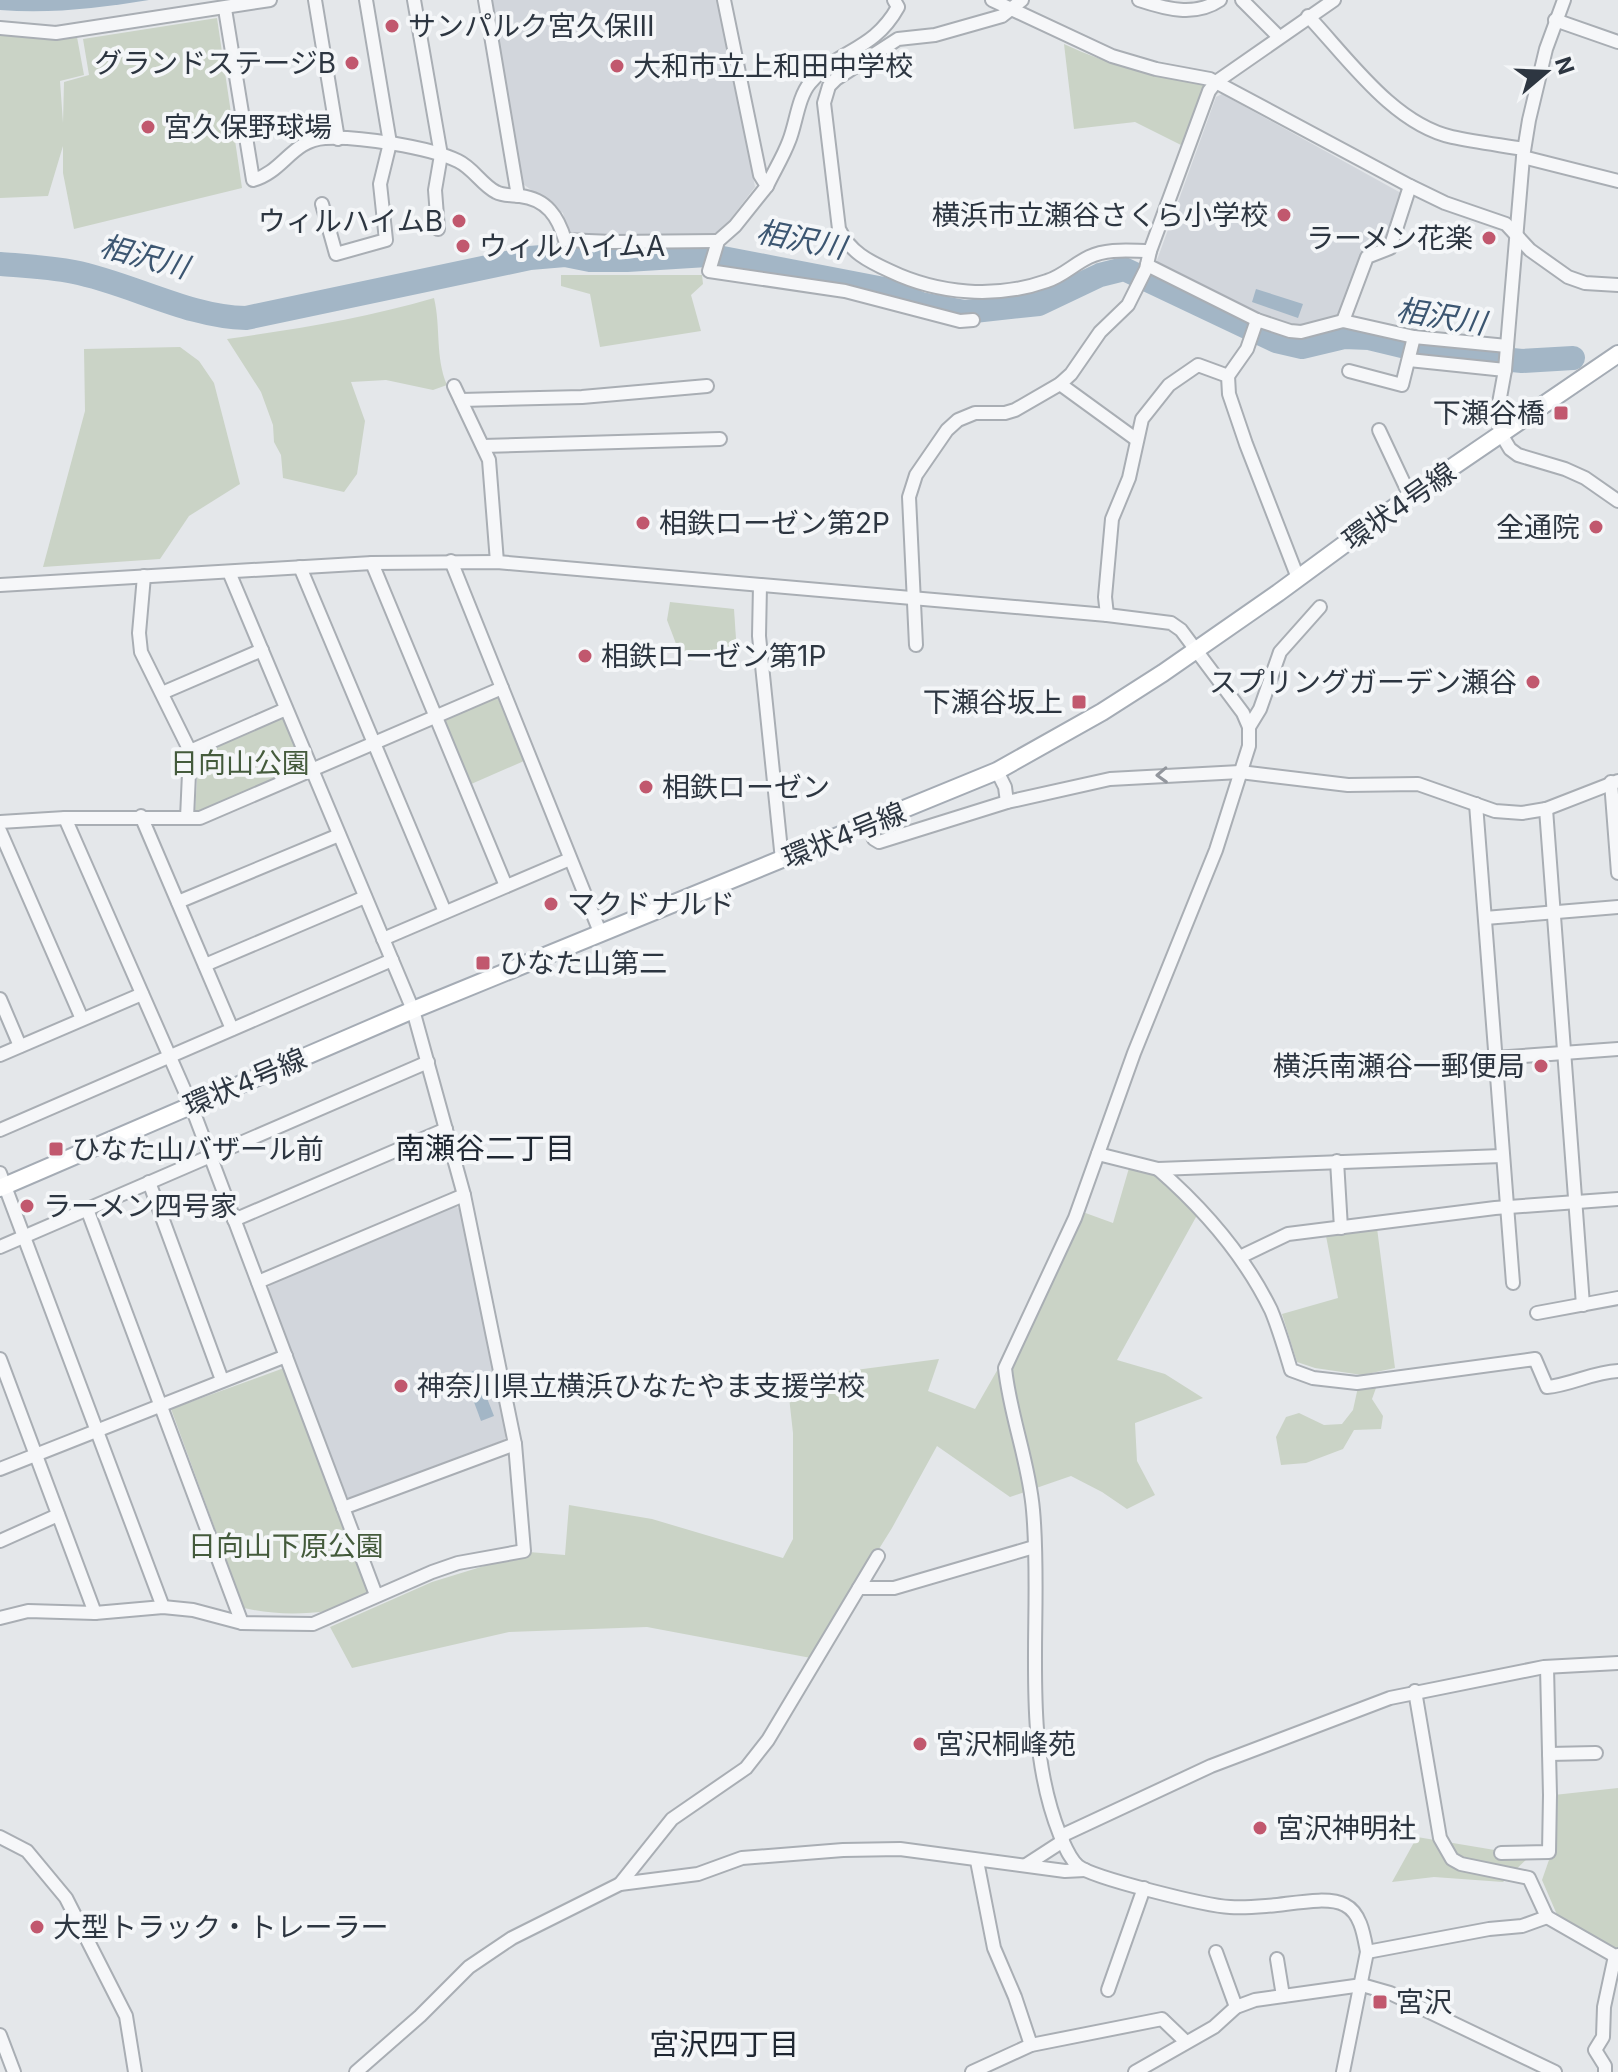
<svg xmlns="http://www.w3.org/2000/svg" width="1618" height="2072" font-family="Inter,'Noto Sans JP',sans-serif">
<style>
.built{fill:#d2d6dc}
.green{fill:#cad3c6}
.water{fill:#a3b6c6}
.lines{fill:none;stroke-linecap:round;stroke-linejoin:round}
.river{stroke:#a3b6c6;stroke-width:24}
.minor-casing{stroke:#a9aeb4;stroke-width:16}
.major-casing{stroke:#a5acb5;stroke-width:20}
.minor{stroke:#f6f7f9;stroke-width:12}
.major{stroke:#fff;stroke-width:16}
.oneway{stroke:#92969d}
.poi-dot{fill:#c1586e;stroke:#f4f6f8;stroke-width:3}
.labels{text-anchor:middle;stroke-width:8;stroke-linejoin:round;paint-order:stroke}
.poi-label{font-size:28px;fill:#2d3641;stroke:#f4f6f8;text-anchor:start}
.street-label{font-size:28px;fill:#2d3641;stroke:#f4f6f8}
.park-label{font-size:28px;fill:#445b3c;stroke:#f4f6f8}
.water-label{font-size:30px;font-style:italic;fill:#3c5671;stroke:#f4f6f8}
.neighbourhood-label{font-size:30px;fill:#1f2732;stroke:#f4f6f8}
</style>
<rect width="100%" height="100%" fill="#e4e7ea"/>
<g class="built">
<path d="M491 0H718L755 187 722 230 712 234 673 237 573 236 567 232 563 213 523 184Z"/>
<path d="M1222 94 1401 193 1389 238 1383 247 1363 256 1337 317 1319 324 1298 326 1245 312 1160 269 1157 260 1216 97Z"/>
<path d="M455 1206 460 1209 507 1434 504 1440 349 1498 345 1495 268 1290 270 1284Z"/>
</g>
<g class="green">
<path d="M217 18 242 188 74 229 63 173V146L48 196 0 198V34L54 38 77 37 84 75 60 81 63 123 64 82 89 75 83 39Z"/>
<path d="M1064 44C1110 66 1158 76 1208 85L1183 146 1135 122 1074 129Z"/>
<path d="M561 275H702L703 284 691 295 701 331 600 347 590 294 561 286Z"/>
<path d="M434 298C441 327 435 357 447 385L433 390 386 380 351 382 365 421 357 474 344 492 283 478 281 455 274 442 273 425 261 392 227 339C297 329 366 318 434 298Z"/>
<path d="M180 347 199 361 214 383 240 484 189 516 160 559 43 567 85 411 84 349Z"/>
<path d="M670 602 734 609 737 654 689 661 681 657 667 620Z"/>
<path d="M497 696 524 761 469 785 441 720Z"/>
<path d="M278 717H284L303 763 301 768 195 812 199 749Z"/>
<path d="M1129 1168 1148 1171 1201 1208 1117 1360 1165 1374 1203 1398 1135 1423 1137 1461 1155 1495 1127 1509 1102 1492 1071 1476 1010 1497 937 1446 892 1528 811 1658 647 1627 509 1632 352 1668 330 1627 432 1582 529 1552 565 1555 569 1505 652 1519 783 1558 793 1539V1433L787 1379 939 1359 928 1391 975 1409 1014 1341 1080 1211 1113 1223Z"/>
<path d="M1377 1228 1395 1368 1362 1375 1315 1368 1297 1362 1282 1314 1338 1298 1326 1236Z"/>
<path d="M284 1368 369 1589 363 1602C326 1615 282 1617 244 1608L171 1409Z"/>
<path d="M1358 1387 1376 1388 1372 1399 1383 1416 1381 1429 1354 1430 1343 1449 1306 1463 1281 1465 1276 1437 1286 1417 1299 1413 1324 1425 1342 1424 1353 1410Z"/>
<path d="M1618 1788V1948H1609L1558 1917 1542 1880 1550 1857 1554 1795Z"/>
<path d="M1417 1837 1530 1856 1503 1882 1434 1877 1392 1882Z"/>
</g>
<g class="water">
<path d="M0 0H149C99 8 51 14 0 10Z"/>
<path d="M1256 289 1303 304 1298 318 1252 302Z"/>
<path d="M476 1370 494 1416 481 1421 464 1375Z"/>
</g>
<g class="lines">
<path class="river" d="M0 264C25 266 49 267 74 272 130 283 188 317 246 318L530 258 565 255 590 260H627L707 255 889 290 921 304 965 312 1039 304 1100 275 1124 269 1276 341 1302 347 1344 337 1369 338 1423 351 1522 361 1573 358"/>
<g class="minor-casing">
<g id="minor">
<path d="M315 0 338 139"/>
<path d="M414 0 441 155 435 190 438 229"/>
<path d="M485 0 518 196"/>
<path d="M724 0 760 175 767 186 735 226 718 241 709 271 845 291 960 321 973 320"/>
<path d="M992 0 1112 56 1156 69 1210 79 1410 186 1445 203 1506 224 1530 250 1568 277 1585 283 1618 285"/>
<path d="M1022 0 1002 16 935 35 898 39 836 79 829 86 824 103 839 229C850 252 868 261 890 271 938 294 996 299 1047 281 1063 276 1074 264 1089 257 1108 248 1130 251 1150 251"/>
<path d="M1139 0C1166 9 1195 17 1220 0"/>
<path d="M1242 0 1279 37"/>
<path d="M1564 0 1546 49 1529 120 1523 157 1505 370 1497 414 1501 434 1510 449 1518 455 1565 469 1585 478 1618 501"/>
<path d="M225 9 253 180C283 172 292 140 325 138 358 136 429 147 458 161 473 168 482 185 496 192 503 196 512 195 520 196 547 199 558 217 565 240L612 242 718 241"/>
<path d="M1308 16C1347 57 1393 124 1452 137 1475 142 1500 145 1524 149"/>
<path d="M1555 20 1618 42"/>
<path d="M0 28 56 33 270 0"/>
<path d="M1523 157 1618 181"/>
<path d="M767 186C774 171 783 157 789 141 796 124 798 97 810 83 838 49 873 52 898 7L894 0"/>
<path d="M322 204 336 254 386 240 380 184 390 143 366 0"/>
<path d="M1147 265 1257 320 1290 331 1301 332 1343 321 1414 337 1507 346"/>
<path d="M1343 321 1367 257 1390 248 1410 186"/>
<path d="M1409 360 1505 370"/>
<path d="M1349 371 1402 385 1414 337"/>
<path d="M1228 376 1247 349 1257 320"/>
<path d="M1060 384 1137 440"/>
<path d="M454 386 489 460 497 562"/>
<path d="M461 400 582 397 707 386"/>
<path d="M1379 430 1410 496"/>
<path d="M483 446 720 439"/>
<path d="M451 561 600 932"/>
<path d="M372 563 506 886"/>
<path d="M300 567 445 912"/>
<path d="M144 576 139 633 141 652 190 751 187 818"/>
<path d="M0 585 372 563 497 562 1107 615 1171 623 1181 630 1243 713 1249 727V746L1216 850 1134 1053 1075 1218 1005 1368C1010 1416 1029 1462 1033 1510 1043 1617 1019 1733 1060 1835 1065 1846 1069 1858 1078 1866 1093 1878 1207 1906 1230 1907 1242 1908 1254 1907 1266 1906 1287 1905 1327 1895 1345 1905 1361 1913 1364 1936 1367 1952L1343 2072"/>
<path d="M760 585 759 636 782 860"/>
<path d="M1107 615 1105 597 1112 519 1129 478 1142 419 1169 385 1198 365 1228 376 1229 394 1246 444 1298 578"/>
<path d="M916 645 909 497 916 475 947 430 958 420 975 413H1005L1015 410 1060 384 1071 374 1100 332 1128 305 1146 269 1150 251 1209 91 1216 82 1334 0"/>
<path d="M162 693 262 650"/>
<path d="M1249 727 1260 709 1280 652 1320 607"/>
<path d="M190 751 286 709"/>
<path d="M997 771 1005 787 1007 802"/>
<path d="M1611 782 1618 873"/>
<path d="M1476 804 1513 1283"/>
<path d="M1546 809 1583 1305"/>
<path d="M141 816 232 1029"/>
<path d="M65 818 191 1105 376 1595"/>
<path d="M0 822 65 818H200L502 688"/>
<path d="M868 824 874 839 879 842 1007 802 1110 779 1240 772 1348 785 1418 784 1495 811 1522 813 1546 809 1618 781"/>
<path d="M0 831 82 1019"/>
<path d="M178 902 339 835"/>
<path d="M1485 918 1618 907"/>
<path d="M383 939 570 859"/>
<path d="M205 965 365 897"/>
<path d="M0 999 20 1046"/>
<path d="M0 1055 142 994"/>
<path d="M1495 1058 1618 1049"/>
<path d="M0 1130 392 960"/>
<path d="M1098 1154 1158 1169 1502 1156"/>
<path d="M1337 1161 1341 1228"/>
<path d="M1158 1169C1204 1209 1244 1255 1271 1310 1279 1329 1285 1350 1291 1370L1313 1378 1357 1383 1535 1359 1547 1387C1571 1385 1593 1372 1618 1371"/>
<path d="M0 1173 163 1607"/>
<path d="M149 1182 222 1380"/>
<path d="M87 1209 242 1623"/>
<path d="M234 1220 446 1129"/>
<path d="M0 1247 428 1062"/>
<path d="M1240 1257 1288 1234 1495 1208 1618 1199"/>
<path d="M258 1282 464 1195"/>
<path d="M1537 1313 1618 1298"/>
<path d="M0 1359 95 1613"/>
<path d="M0 1469 286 1356"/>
<path d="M343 1508 515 1444"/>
<path d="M0 1541 58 1515"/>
<path d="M859 1588H894L1034 1547"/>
<path d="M0 1618 28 1611 95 1613 163 1607 193 1610 242 1623 313 1624 432 1572 458 1563 524 1551 515 1444 493 1337 464 1195 413 1010 229 572"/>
<path d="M1549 1754 1596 1753"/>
<path d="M1061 1836 1211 1766 1390 1698 1544 1667 1618 1663"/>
<path d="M0 1837 27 1851 66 1898 126 2016 135 2072"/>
<path d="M1501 1853 1549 1852 1550 1795 1547 1667"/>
<path d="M977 1861 994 1948 1015 1997 1031 2045"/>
<path d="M1026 1865 1063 1841"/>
<path d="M620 1884 672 1819 746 1768 768 1740 878 1556"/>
<path d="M1547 1917 1615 1956 1618 1955"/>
<path d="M1216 1952 1236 2007"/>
<path d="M1367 1952 1489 1929 1522 1926 1547 1917 1529 1878 1461 1864 1452 1859 1440 1838 1415 1691"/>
<path d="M1277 1959 1283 1996"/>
<path d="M1108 1990 1144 1888"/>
<path d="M0 2035 14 2072"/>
<path d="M356 2072 420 2016 469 1967 512 1938 620 1884 698 1874 742 1858 843 1850 900 1849 1065 1871 1085 1870"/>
<path d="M972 2072 1031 2045 1162 2019 1186 2042"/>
<path d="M1135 2072 1214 2027 1236 2007 1255 2000 1362 1985 1390 1993 1555 2072"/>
<path d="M1605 2072V2066L1595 2050 1603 2037 1604 2007 1615 1956"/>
</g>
</g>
<g class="major-casing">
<path id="major" d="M0 1188 413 1010 997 771 1102 712 1163 673 1278 593 1410 496 1618 354"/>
</g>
<use href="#minor" class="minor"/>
<use href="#major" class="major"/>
</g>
<defs><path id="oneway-chevron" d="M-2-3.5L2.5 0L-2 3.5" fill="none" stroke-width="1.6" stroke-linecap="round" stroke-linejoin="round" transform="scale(2)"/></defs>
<use class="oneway" href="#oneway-chevron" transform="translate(1162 775) rotate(178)"/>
<g class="poi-dot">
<circle cx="392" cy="26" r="8"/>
<circle cx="352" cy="63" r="8"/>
<circle cx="617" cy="66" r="8"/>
<circle cx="148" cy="127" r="8"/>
<circle cx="1284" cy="215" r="8"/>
<circle cx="459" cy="221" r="8"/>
<circle cx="1489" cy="238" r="8"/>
<circle cx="463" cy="246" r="8"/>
<rect x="1553" y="405" width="16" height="16" rx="4"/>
<circle cx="643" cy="523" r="8"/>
<circle cx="1596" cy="527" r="8"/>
<circle cx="585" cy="656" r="8"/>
<circle cx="1533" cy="682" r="8"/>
<rect x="1071" y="694" width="16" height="16" rx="4"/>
<circle cx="646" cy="787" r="8"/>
<circle cx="551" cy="904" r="8"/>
<rect x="475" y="955" width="16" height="16" rx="4"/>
<circle cx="1541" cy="1066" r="8"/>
<rect x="48" y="1141" width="16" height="16" rx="4"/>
<circle cx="27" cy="1206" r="8"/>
<circle cx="401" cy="1386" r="8"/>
<circle cx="920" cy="1744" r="8"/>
<circle cx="1260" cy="1828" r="8"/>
<circle cx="37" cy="1927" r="8"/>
<rect x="1372" y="1994" width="16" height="16" rx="4"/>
</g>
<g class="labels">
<g class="poi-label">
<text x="408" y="36">サンパルク宮久保Ⅲ</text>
<text x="336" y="73" text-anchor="end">グランドステージB</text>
<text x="633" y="76">大和市立上和田中学校</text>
<text x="164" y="137">宮久保野球場</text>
<text x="1268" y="225" text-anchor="end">横浜市立瀬谷さくら小学校</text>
<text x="443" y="231" text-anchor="end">ウィルハイムB</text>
<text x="1473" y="248" text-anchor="end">ラーメン花楽</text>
<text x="479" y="256">ウィルハイムA</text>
<text x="1545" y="423" text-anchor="end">下瀬谷橋</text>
<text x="659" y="533">相鉄ローゼン第2P</text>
<text x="1580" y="537" text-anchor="end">全通院</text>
<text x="601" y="666">相鉄ローゼン第1P</text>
<text x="1517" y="692" text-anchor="end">スプリングガーデン瀬谷</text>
<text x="1063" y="712" text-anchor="end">下瀬谷坂上</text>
<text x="662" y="797">相鉄ローゼン</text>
<text x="567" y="914">マクドナルド</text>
<text x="499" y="973">ひなた山第二</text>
<text x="1525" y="1076" text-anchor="end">横浜南瀬谷一郵便局</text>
<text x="72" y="1159">ひなた山バザール前</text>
<text x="43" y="1216">ラーメン四号家</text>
<text x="417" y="1396">神奈川県立横浜ひなたやま支援学校</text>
<text x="936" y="1754">宮沢桐峰苑</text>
<text x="1276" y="1838">宮沢神明社</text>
<text x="53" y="1937">大型トラック・トレーラー</text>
<text x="1396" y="2012">宮沢</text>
</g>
<g class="street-label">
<text transform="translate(1399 506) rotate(-35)" y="10">環状4号線</text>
<text transform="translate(844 835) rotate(-22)" y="10">環状4号線</text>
<text transform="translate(245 1082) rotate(-23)" y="10">環状4号線</text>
</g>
<g class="park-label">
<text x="240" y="773">日向山公園</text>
<text x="286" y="1556">日向山下原公園</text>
</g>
<g class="water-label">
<text transform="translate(801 240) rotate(11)" y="10">相沢川</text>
<text transform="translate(144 257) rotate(15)" y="10">相沢川</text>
<text transform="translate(1441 317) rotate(9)" y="10">相沢川</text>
</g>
<g class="neighbourhood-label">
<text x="485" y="1159">南瀬谷二丁目</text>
<text x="724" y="2055">宮沢四丁目</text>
</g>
</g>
<g transform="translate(1546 72) rotate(71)" stroke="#f4f6f8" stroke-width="6" paint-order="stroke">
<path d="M0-6L14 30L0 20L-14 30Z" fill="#2d3641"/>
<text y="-12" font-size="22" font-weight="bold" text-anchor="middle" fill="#2d3641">N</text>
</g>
</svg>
